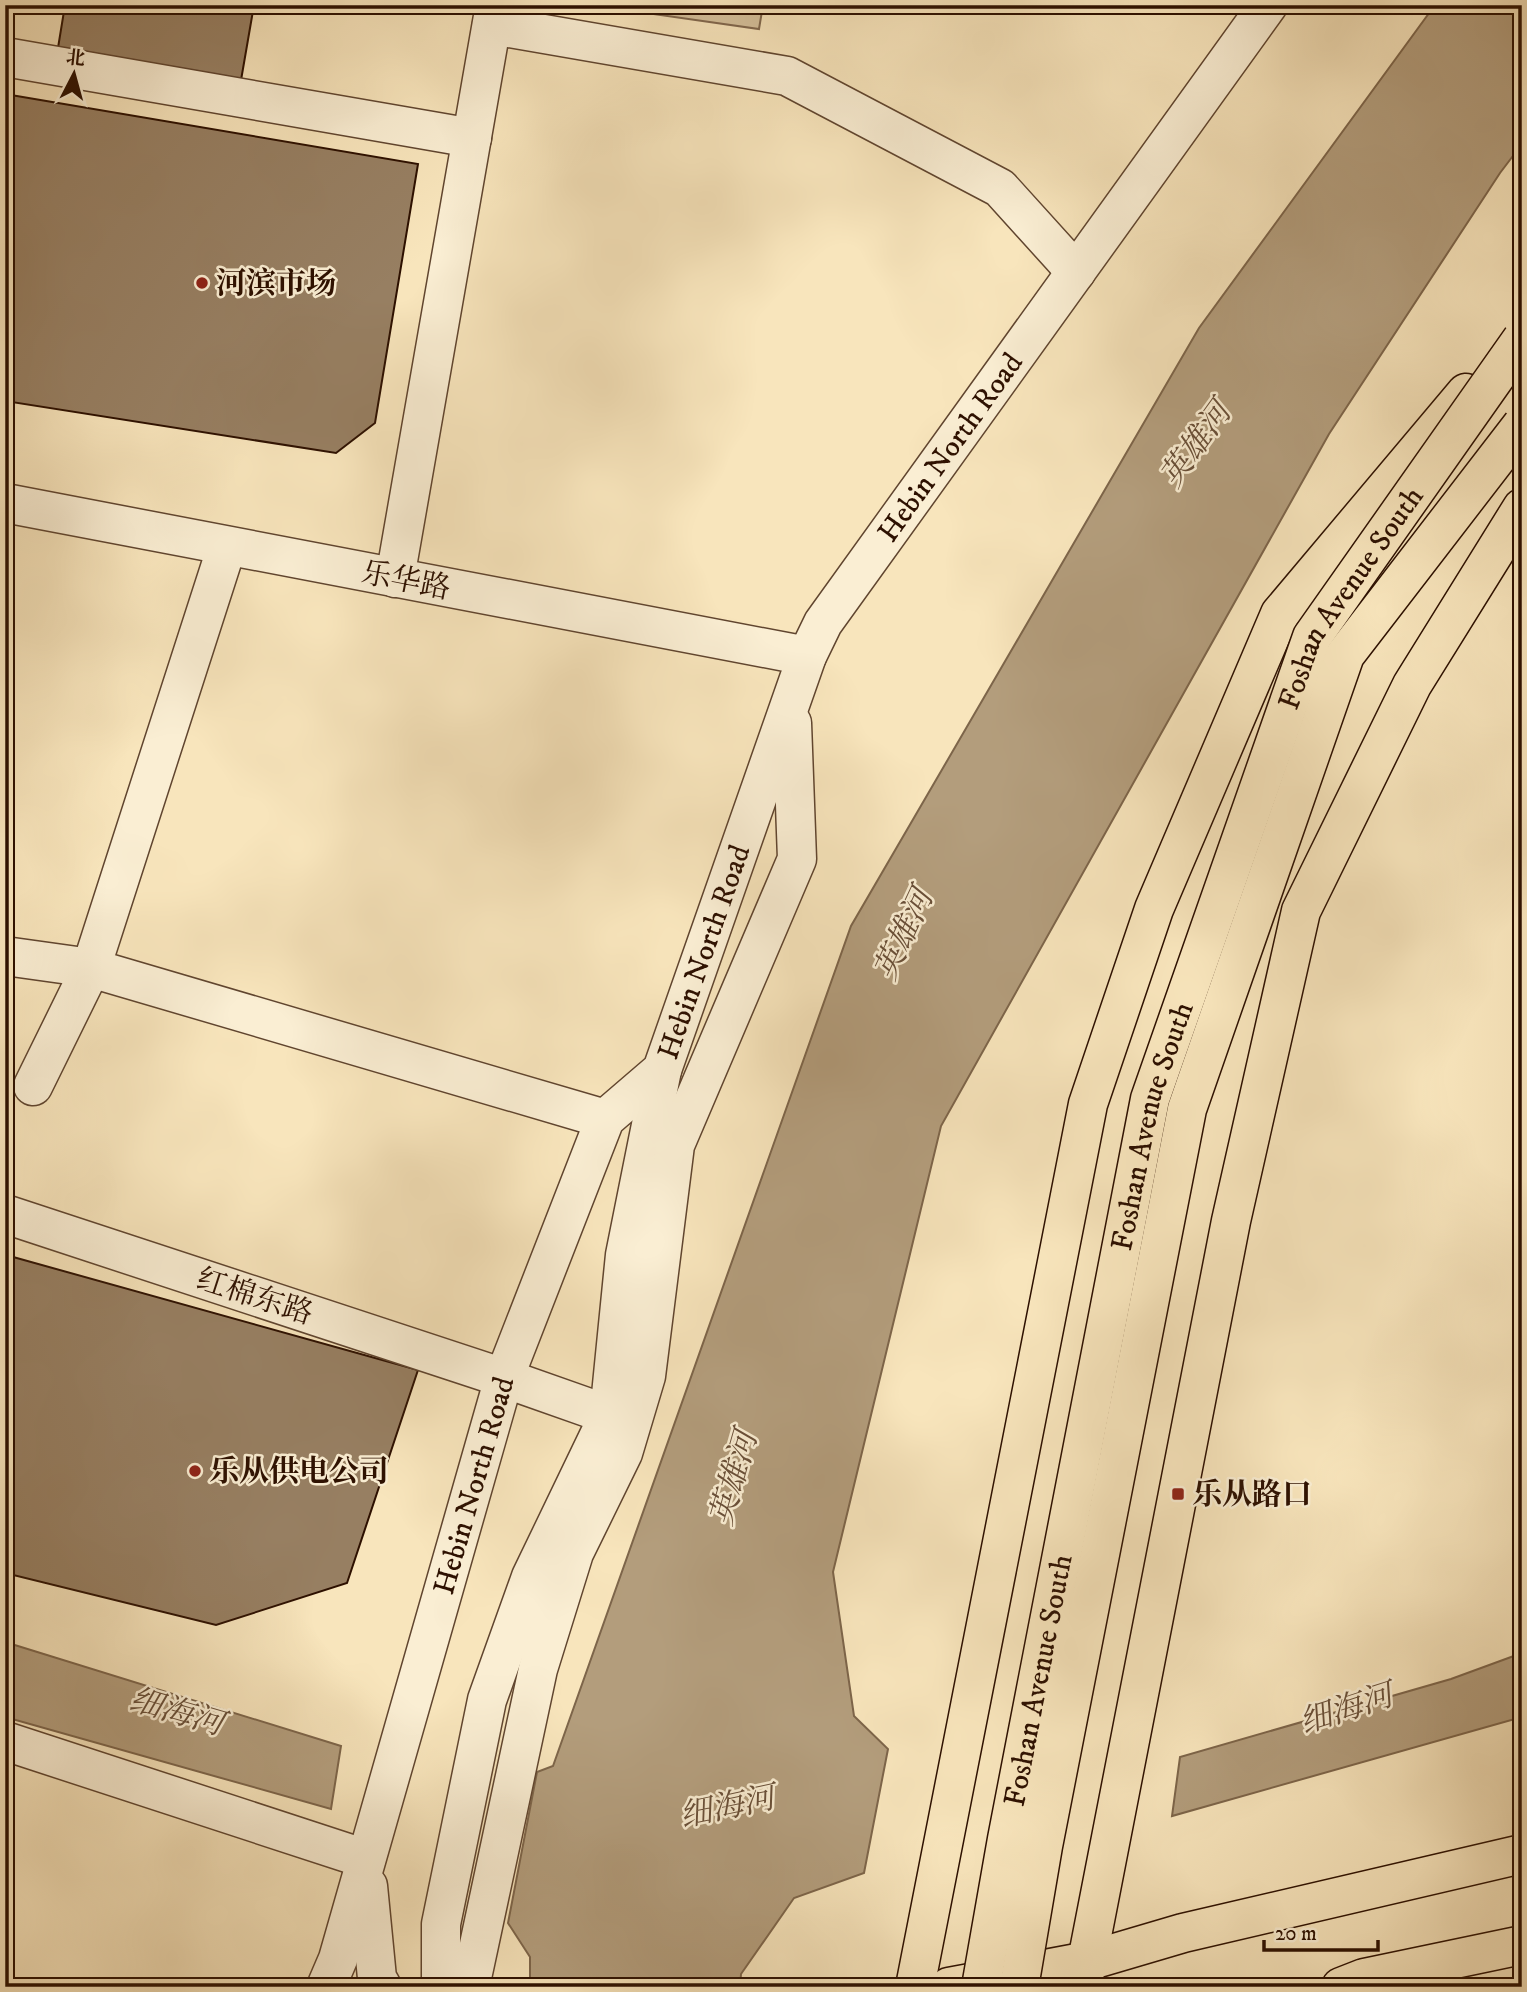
<svg xmlns="http://www.w3.org/2000/svg" width="1527" height="1992" font-family="'IM FELL DW Pica','Noto Serif SC',serif">
<style>
.green{fill:#d5c19c;stroke:#81684e;stroke-width:2}
.water{fill:#b39d7c;stroke:#7d654a;stroke-width:2}
.building{fill:#977f62;stroke:#2d1000;stroke-width:2}
.lines{fill:none;stroke-linecap:round;stroke-linejoin:round}
.minor-casing{stroke:#60452f;stroke-width:41}
.major-casing{stroke:#2d1000;stroke-width:41}
.highway-casing{stroke:#2d1000;stroke-width:41}
.minor{stroke:#faeed3;stroke-width:38}
.major{stroke:#f8e5bc;stroke-width:38}
.highway{stroke:#f8e5bc;stroke-width:38}
.highway-bridge-casing{stroke:#2d1000;stroke-width:41;stroke-linecap:butt}
.highway-bridge{stroke:#f8e5bc;stroke-width:38}
.poi-dot{fill:#8f2418;stroke:#faeed3;stroke-width:2.5}
.labels{text-anchor:middle;stroke-width:5;stroke-linejoin:round;paint-order:stroke}
.poi-label{font-size:30px;font-weight:bold;fill:#2d1000;stroke:#faeed3;text-anchor:start}
.street-label{font-size:30px;fill:#2d1000;stroke:#faeed3}
.water-label{font-size:32px;font-style:italic;fill:#694f38;stroke:#faeed3}
</style>
<rect width="100%" height="100%" fill="#f8e5bc"/>
<filter id="stains"><feTurbulence type="fractalNoise" baseFrequency=".00286" numOctaves="4"/><feColorMatrix values="0 0 0 0 .2 0 0 0 0 .09 0 0 0 0 .02 0 0 0 .5 -.17"/></filter>
<radialGradient id="worn" r=".72"><stop offset=".6" stop-color="#630" stop-opacity="0"/><stop offset="1" stop-color="#630" stop-opacity=".3"/></radialGradient>
<path class="green" d="M633 5H763L759 29 632 11Z"/>
<g class="water">
<path d="M1435 5H1522V144L1500 173 1329 434 941 1126 833 1572 854 1716 888 1749 864 1873 794 1898 741 1974 740 1987H530V1957L508 1923 537 1772 553 1766 851 926 1199 328Z"/>
<path d="M5 1642 341 1746 331 1809 5 1717Z"/>
<path d="M1522 1653V1717L1172 1816 1180 1757 1451 1679Z"/>
</g>
<g class="building">
<path d="M65 5H254L240 86 57 54Z"/>
<path d="M5 94 418 164 375 423 336 453 5 401Z"/>
<path d="M6 1255 418 1370 347 1583 216 1625 5 1573Z"/>
</g>
<g class="lines">
<g class="minor-casing">
<g id="minor">
<path d="M492 25 787 76 1000 188 1076 272"/>
<path d="M5 57 472 138"/>
<path d="M5 503 807 656"/>
<path d="M395 578 495 5"/>
<path d="M5 956 91 968 605 1119"/>
<path d="M33 1086 91 968 227 546"/>
<path d="M5 1214 504 1378 609 1415"/>
<path d="M5 1741 366 1859"/>
<path d="M368 1886 377 1978 382 1987"/>
<path id="s1" d="M326 1987 338 1959 504 1378 605 1119 662 1070 807 656 823 623 1268 5"/>
<path d="M441 1987V1924L487 1700 531 1577 609 1415 625 1255 662 1070"/>
<path d="M470 1987 538 1669 574 1553 623 1453 646 1376 675 1145 797 859 792 723"/>
</g>
</g>
<g class="major-casing">
<g id="major">
<path d="M949 1987 1088 1961 1183 1933 1522 1854"/>
<path d="M1341 1987 1364 1978 1522 1945"/>
</g>
</g>
<g class="highway-casing">
<g id="highway">
<path d="M915 1987 1088 1104 1154 909 1280 614 1466 393"/>
<path d="M1082 1987 1231 1221 1301 911 1412 685 1522 508"/>
</g>
</g>
<use href="#minor" class="minor"/>
<use href="#major" class="major"/>
<use href="#highway" class="highway"/>
<g class="highway-bridge-casing">
<g id="highway-bridge">
<path id="s2" d="M981 1987 1007 1839 1150 1099 1312 637 1522 339"/>
<path d="M1019 1987 1043 1846 1187 1109 1345 655 1522 425"/>
</g>
</g>
<use href="#highway-bridge" class="highway-bridge"/>
</g>
<g class="poi-dot">
<circle cx="202" cy="283" r="7"/>
<circle cx="195" cy="1471" r="7"/>
<rect x="1171" y="1487" width="14" height="14" rx="3.5"/>
</g>
<g class="labels">
<g class="poi-label">
<text x="216" y="293">河滨市场</text>
<text x="209" y="1481">乐从供电公司</text>
<text x="1192" y="1504">乐从路口</text>
</g>
<g class="street-label">
<text dy="10" stroke="none"><textPath href="#s1" startOffset="1680">Hebin North Road</textPath></text>
<text transform="translate(406 580) rotate(11)" y="10">乐华路</text>
<text dy="10" stroke="none"><textPath href="#s2" startOffset="1446">Foshan Avenue South</textPath></text>
<text dy="10" stroke="none"><textPath href="#s1" startOffset="1113">Hebin North Road</textPath></text>
<text dy="10" stroke="none"><textPath href="#s2" startOffset="878">Foshan Avenue South</textPath></text>
<text transform="translate(255 1296) rotate(18)" y="10">红棉东路</text>
<text dy="10" stroke="none"><textPath href="#s1" startOffset="523">Hebin North Road</textPath></text>
<text dy="10" stroke="none"><textPath href="#s2" startOffset="312">Foshan Avenue South</textPath></text>
</g>
<g class="water-label">
<text transform="translate(1195 444) rotate(-54)" y="11">英雄河</text>
<text transform="translate(903 934) rotate(-65)" y="11">英雄河</text>
<text transform="translate(733 1478) rotate(-74)" y="11">英雄河</text>
<text transform="translate(1346 1708) rotate(-18)" y="11">细海河</text>
<text transform="translate(177 1711) rotate(16)" y="11">细海河</text>
<text transform="translate(727 1806) rotate(-12)" y="11">细海河</text>
</g>
</g>
<rect width="1527" height="1992" fill="none" stroke="#f8e5bc" stroke-width="28"/>
<rect x="7" y="7" width="1513" height="1978" fill="none" stroke="#2d1000" stroke-width="3.5"/>
<rect x="14" y="14" width="1499" height="1964" fill="none" stroke="#2d1000" stroke-width="2"/>
<g transform="translate(74 74) rotate(6)" stroke="#faeed3" stroke-width="5" paint-order="stroke">
<path d="M0-5L12 26L0 18L-12 26Z" fill="#2d1000"/>
<text y="-10" font-size="19" font-weight="bold" text-anchor="middle" fill="#2d1000">北</text>
</g>
<path d="M1264 1940v10h114v-10" fill="none" stroke="#2d1000" stroke-width="3.5"/>
<text x="1275" y="1940" font-size="21" fill="#2d1000" stroke="#faeed3" stroke-width="5" paint-order="stroke">20 m</text>
<rect width="100%" height="100%" filter="url(#stains)"/>
<rect width="100%" height="100%" fill="url(#worn)"/>
</svg>
